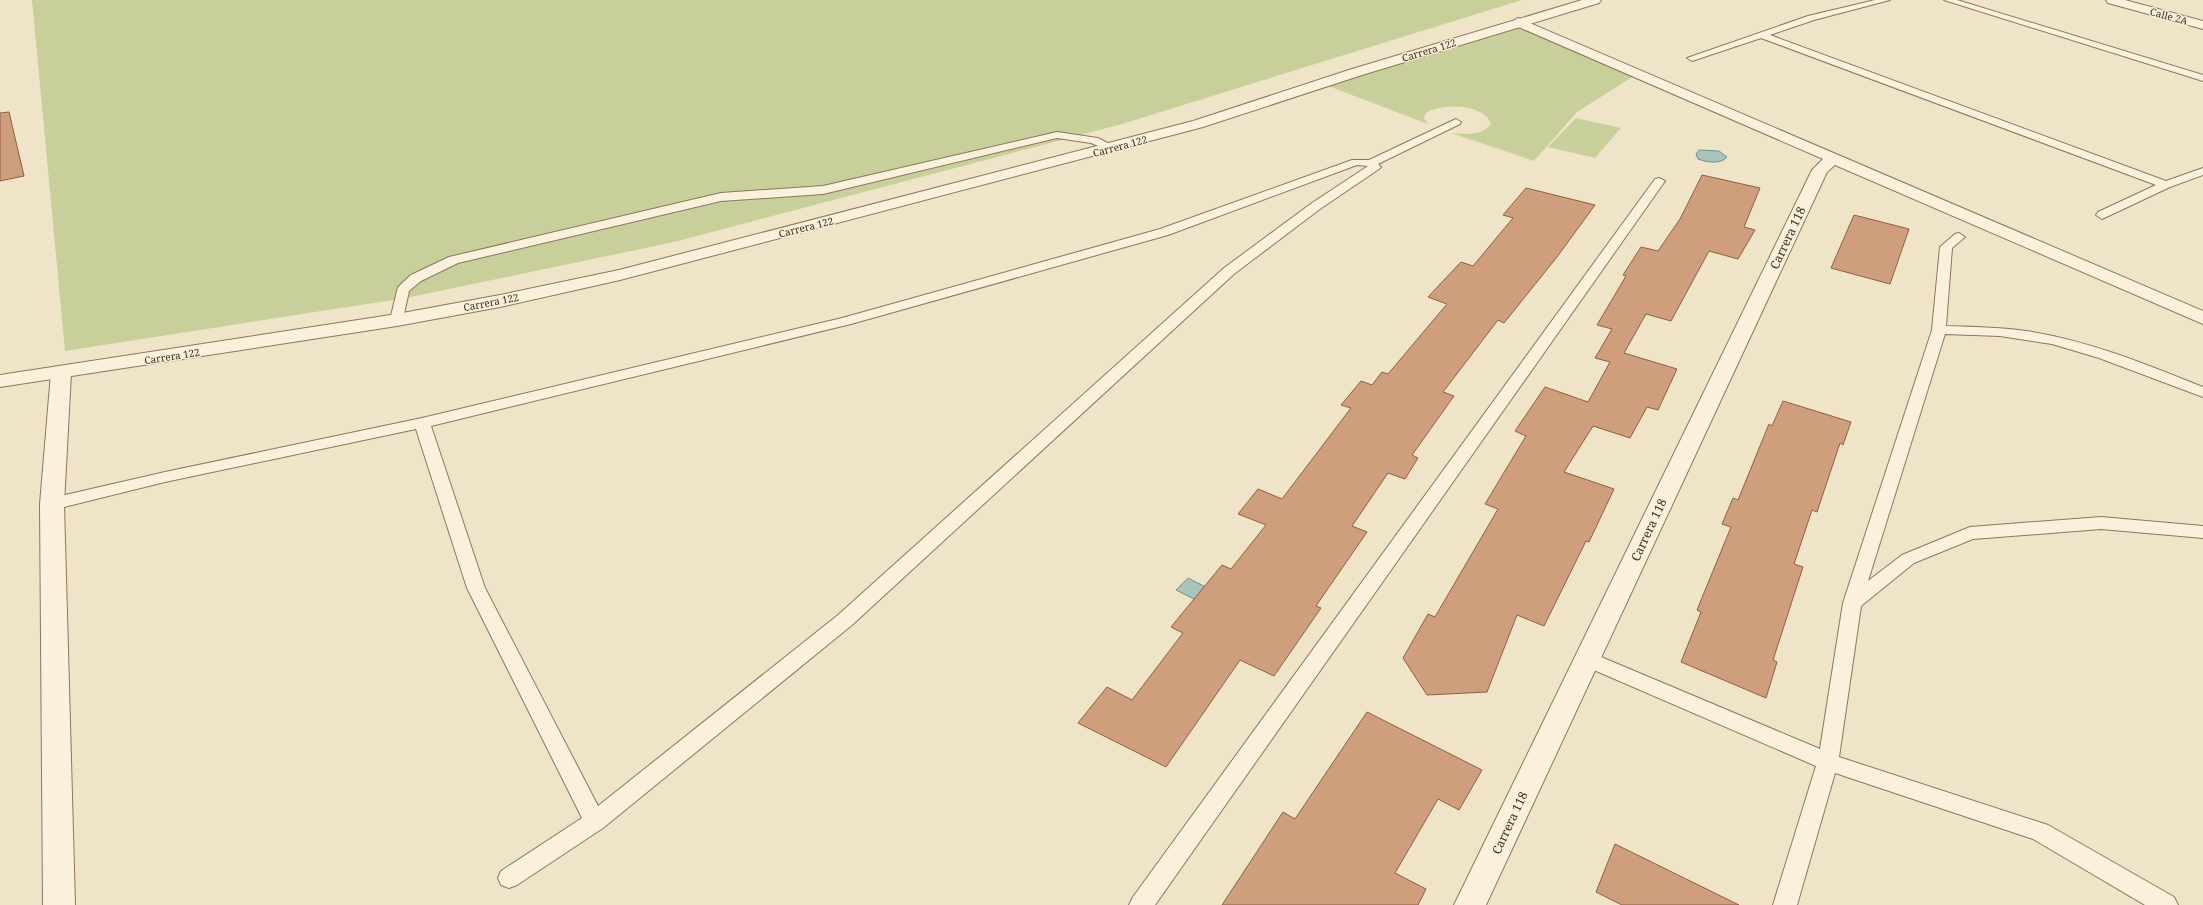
<svg xmlns="http://www.w3.org/2000/svg" width="2203" height="905" font-family="'Noto Serif',serif">
<style>
.green{fill:#c9cf9b}
.water{fill:#a9c4bc;stroke:#6f938a}
.building{fill:#cf9f7d;stroke:#8d5f41}
.lines{fill:none;stroke-linecap:round;stroke-linejoin:round}
.service-casing{stroke:#8d765c;stroke-width:2}
.minor-casing{stroke:#8d765c;stroke-width:2}
.tertiary-casing{stroke:#8d765c;stroke-width:2}
.service{fill:#faf1dc;fill-rule:evenodd}
.minor{fill:#faf1dc;fill-rule:evenodd}
.tertiary{fill:#faf1dc;fill-rule:evenodd}
.labels{text-anchor:middle;stroke-width:3;stroke-linejoin:round;paint-order:stroke}
.far-street-label{font-size:10px;fill:#3d2e20;stroke:#f7eed8}
.street-label{font-size:12px;fill:#3d2e20;stroke:#f7eed8}
</style>
<rect width="100%" height="100%" fill="#f0e4c8"/>
<g class="green">
<path d="M32 0H1522L1122 124 674 242 406 298 65 351Z"/>
<path d="M1518 22 1637 74 1577 112 1534 161 1451 133C1465 134 1482 136 1491 124 1484 103 1441 103 1426 113L1424 118 1428 124 1323 84Z"/>
<path d="M1576 118 1621 128 1595 158 1548 147Z"/>
</g>
<g class="water">
<path d="M1699 150 1719 151 1727 157C1720 165 1706 162 1698 159L1696 154Z"/>
<path d="M1188 578 1231 600 1220 612 1176 590Z"/>
</g>
<g class="building">
<path d="M9 112 24 176 0 181V113Z"/>
<path d="M1702 175 1760 188 1744 227 1755 230 1738 259 1709 251 1671 321 1646 314 1624 353 1677 369 1658 410 1647 407 1630 438 1593 426 1564 472 1614 489 1589 542 1586 541 1544 626 1517 615 1487 692 1427 695 1403 658 1428 614 1435 617 1498 509 1485 504 1526 436 1515 431 1545 387 1588 402 1610 362 1595 358 1612 329 1597 325 1626 276 1623 275 1641 247 1658 251 1680 219Z"/>
<path d="M1526 188 1595 205 1557 257 1504 323 1498 320 1443 392 1454 396 1412 455 1418 458 1405 479 1388 473 1352 526 1367 532 1316 606 1321 608 1274 676 1240 660 1166 767 1078 723 1107 687 1132 700 1183 633 1171 627 1222 565 1231 569 1266 525 1238 514 1258 489 1282 499 1351 408 1341 405 1361 381 1372 385 1382 372 1388 374 1447 304 1428 297 1461 262 1473 266 1513 218 1503 215Z"/>
<path d="M1854 215 1909 229 1890 284 1831 268Z"/>
<path d="M1783 401 1851 422 1843 445 1840 443 1817 512 1812 510 1794 564 1803 567 1773 660 1777 662 1766 698 1681 662 1701 612 1697 610 1731 527 1722 524 1733 498 1738 500 1769 424 1772 426Z"/>
<path d="M1367 712 1482 770 1459 810 1438 799 1395 873 1426 889 1418 905H1222L1283 812 1295 819Z"/>
<path d="M1615 844 1739 905H1622L1596 892Z"/>
</g>
<g class="lines">
<g class="service-casing">
<g id="service">
<path d="M1875 0H1890L1814 20 1770 35 2166 181 2203 168V175L2170 187 2102 219 2096 215 2098 212 2156 185 1761 38 1692 61 1687 58 1808 16Z"/>
<path d="M1944 0H1957L2203 75V81Z"/>
<path d="M1456 119 1461 122 1460 124 1378 164 1381 167 1379 169 1320 209 1234 274 852 625 603 828 517 885 509 888 501 885 498 878 501 871 582 818 467 588 416 429 165 482 52 510 46 508 44 504 46 500 52 498 165 472 422 418 842 318 1160 229 1352 160H1369ZM1357 165 1368 166 1312 203 1224 268 838 615 598 806 485 588 431 426 851 324 1168 235Z"/>
<path d="M1057 132 1098 138 1117 148 1111 151 1091 143 1057 138 823 194 721 201 458 263 421 281 409 291 402 323H392L390 320 398 287 411 275 449 257 721 193 823 186Z"/>
<path d="M1659 178 1665 181 1155 905H1129L1133 897 1655 179Z"/>
<path d="M1959 233 1965 237 1952 248 1946 326C1973 327 1999 327 2026 331 2087 340 2146 364 2203 387V397L2099 358 2052 344 2000 336 1945 334 1868 581 1902 555 1970 527 2101 517 2203 526V538L2101 529 1973 539 1914 563 1861 606 1839 757 2048 825 2174 897 2178 905H2145L2033 839 1835 773 1797 905H1773L1816 766 1580 664 1577 659 1580 654 1587 652 1594 654 1820 749 1843 603 1932 330 1940 247 1955 234Z"/>
</g>
</g>
<g class="minor-casing">
<g id="minor">
<path d="M2106 0H2125L2203 21V29L2108 3Z"/>
<path d="M1518 18 2203 311V324L1835 165 1827 172 1486 905H1454L1812 170 1823 159 1514 25 1512 22Z"/>
<path d="M61 367 68 369 71 373 64 504 75 905H43L40 504 51 373 54 369Z"/>
</g>
</g>
<g class="tertiary-casing">
<path id="tertiary" d="M1582 0H1601L1599 3 1362 75 1203 127 620 280 500 307 397 326 0 387V375L397 314 500 295 619 270 1193 121 1352 69Z"/>
</g>
<use href="#service" class="service"/>
<use href="#minor" class="minor"/>
<use href="#tertiary" class="tertiary"/>
</g>
<g class="labels">
<g class="far-street-label">
<text transform="translate(2169 16) rotate(15)" y="4">Calle 2A</text>
<text transform="translate(1429 50) rotate(-17)" y="4">Carrera 122</text>
<text transform="translate(1120 146) rotate(-15)" y="4">Carrera 122</text>
<text transform="translate(806 227) rotate(-14)" y="4">Carrera 122</text>
<text transform="translate(491 302) rotate(-11)" y="4">Carrera 122</text>
<text transform="translate(172 356) rotate(-9)" y="4">Carrera 122</text>
</g>
<g class="street-label">
<text transform="translate(1788 238) rotate(-65)" y="4">Carrera 118</text>
<text transform="translate(1649 530) rotate(-65)" y="4">Carrera 118</text>
<text transform="translate(1510 823) rotate(-65)" y="4">Carrera 118</text>
</g>
</g>
</svg>
